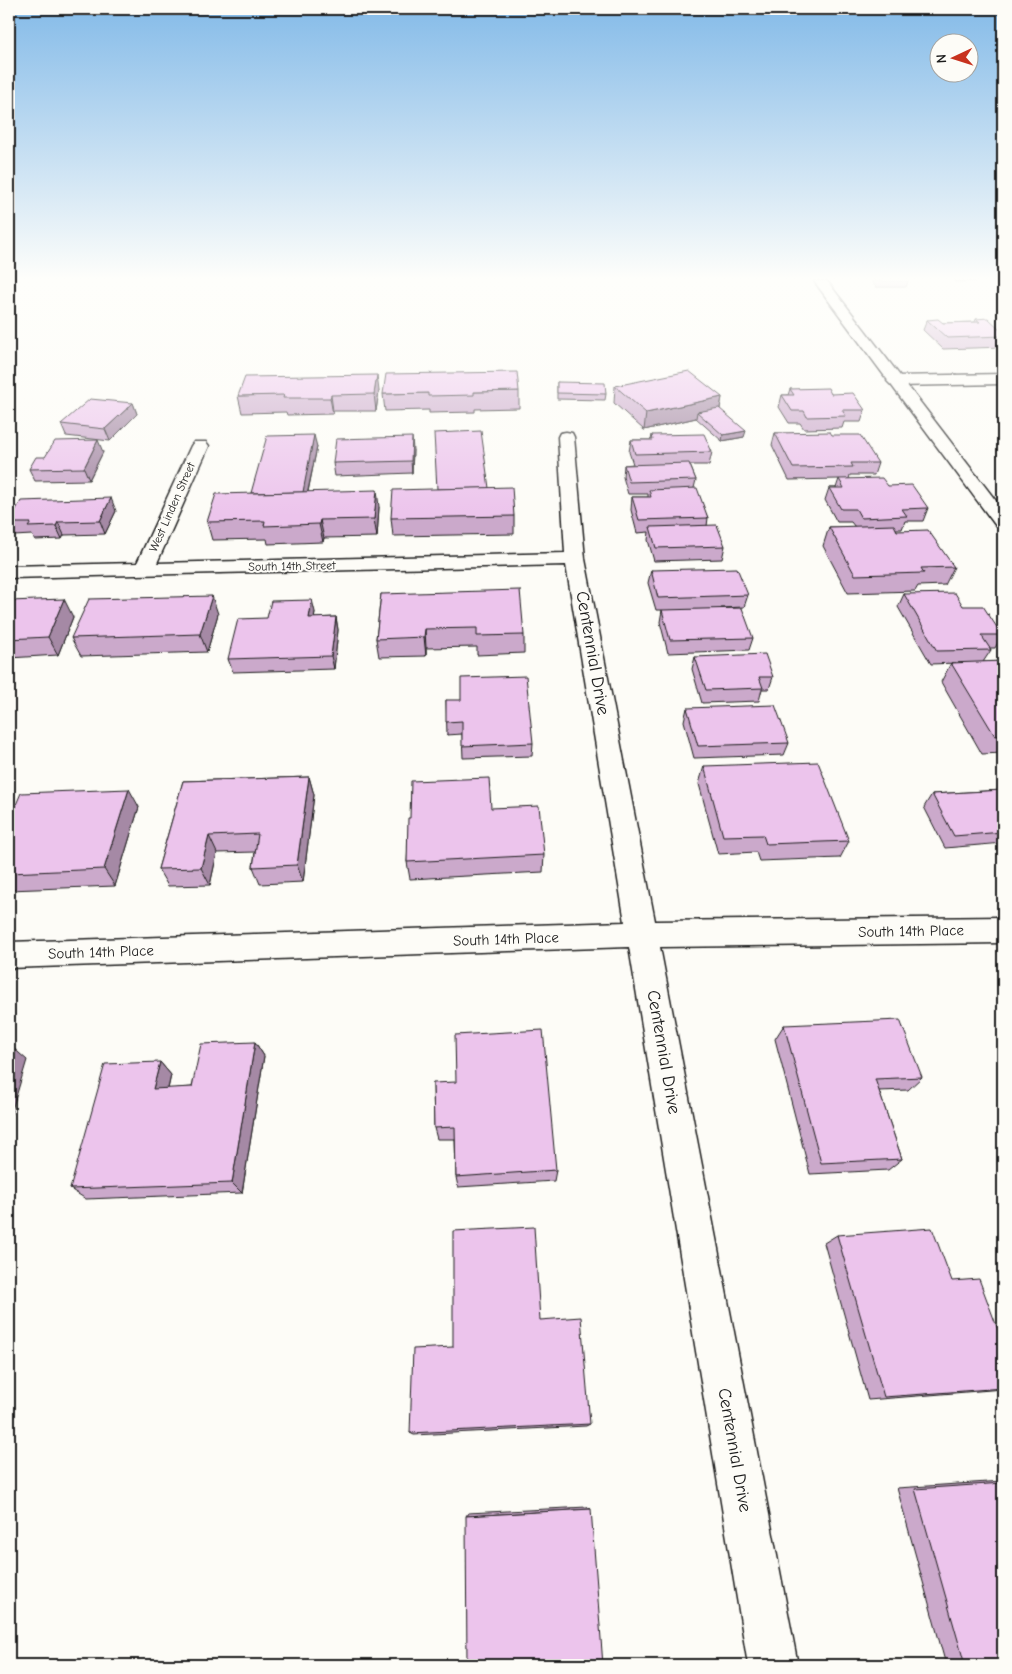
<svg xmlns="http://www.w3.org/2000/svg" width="1012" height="1674" font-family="'Comic Neue',sans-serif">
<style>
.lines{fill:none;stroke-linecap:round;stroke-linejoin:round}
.minor-casing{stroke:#1c1c1c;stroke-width:3}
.major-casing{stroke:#1c1c1c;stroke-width:3}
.minor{fill:#fdfcf7;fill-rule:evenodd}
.major{fill:#fdfcf7;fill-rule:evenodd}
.wall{fill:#cba9cb;stroke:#1c1c1c}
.shaded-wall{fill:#a589a5;stroke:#1c1c1c}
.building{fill:#ecc4ec;stroke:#1c1c1c}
.labels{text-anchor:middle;stroke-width:4;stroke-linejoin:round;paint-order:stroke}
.far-street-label{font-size:12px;fill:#1c1c1c;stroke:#fdfcf7}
.street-label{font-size:15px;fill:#1c1c1c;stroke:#fdfcf7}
.near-street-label{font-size:18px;fill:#1c1c1c;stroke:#fdfcf7}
</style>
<rect width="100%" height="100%" fill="#fdfcf7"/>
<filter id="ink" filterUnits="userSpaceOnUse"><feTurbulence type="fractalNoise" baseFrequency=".02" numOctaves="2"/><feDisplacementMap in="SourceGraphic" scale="10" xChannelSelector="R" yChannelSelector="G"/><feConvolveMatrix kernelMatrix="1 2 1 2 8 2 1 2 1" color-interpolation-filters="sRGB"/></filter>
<g filter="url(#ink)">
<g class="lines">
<g class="minor-casing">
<g id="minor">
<path d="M1003 374V384L895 386 890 384 887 381 890 378 895 376Z"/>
<path d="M566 432 572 433 574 437 585 559 655 921 1003 917V943L660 947 798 1665H748L629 947 9 968V942L625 922 566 565 9 578V566L137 563 191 446 194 442H206L209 446 157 563 565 553 558 437 560 433Z"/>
</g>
</g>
<g class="major-casing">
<path id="major" d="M814 281H827L1003 510V528L996 526Z"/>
</g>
<use href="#minor" class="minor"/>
<use href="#major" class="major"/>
</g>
<g class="wall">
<path d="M871 281H908L906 287H876Z"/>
<path d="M954 281H984L955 282Z"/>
<path d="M976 319 1003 336V347L943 349 923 330 927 320 943 323 975 322Z"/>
<path d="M557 382 606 394 605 400 557 399Z"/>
<path d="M615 386 722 397 720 409 744 437 722 441 696 418 644 430 614 403Z"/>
<path d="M790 389 831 394 865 410 861 422H844L842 428 804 429 800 423H789L779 407 782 395H788Z"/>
<path d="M379 391 376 411H333V414L287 415 286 412 242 413 238 396Z"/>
<path d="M519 391V408L475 409V412L429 413V410L385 411 383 394Z"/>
<path d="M133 403 137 414 110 441 66 436 61 424Z"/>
<path d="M775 433 832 435 878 463 874 475H850L849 479 888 486 928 508 923 521H905L902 529H896L897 531 954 567 945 585 918 586 915 591 848 593 823 546 829 527H855L851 522H837L825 500 829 488H836L839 479 789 480 772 445Z"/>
<path d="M652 435 712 452 709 465H690L696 480 694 488 708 518 707 526 725 546 722 559 654 561 648 540 649 532 637 533 631 510 632 497H648V494H628L623 477 624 465 633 464 629 452 631 440H651Z"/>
<path d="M317 447 308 492 379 507 377 537 324 538 323 542 268 544 267 539 212 540 207 522 251 493Z"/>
<path d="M413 450 412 473 335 476 333 463Z"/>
<path d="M103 452 89 480 35 481 29 469 45 457Z"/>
<path d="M489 488 514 516V534L393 536 391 518 437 489Z"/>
<path d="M116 511 105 534 64 535 62 539 35 540 32 535 14 536 9 525V521Z"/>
<path d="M651 570 748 595 744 607 721 608 753 638 749 650 668 653 660 622 662 610H656L648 583Z"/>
<path d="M381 594 524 635V653L477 655V647L426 648V656L379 657 376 639Z"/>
<path d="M904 594 963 606 1002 635 995 648H990L991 650 983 662 1003 661V753L982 754 941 682 951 663H956L931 664 898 607Z"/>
<path d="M9 601 73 617 58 655 9 658Z"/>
<path d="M315 612 314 618 336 617 338 630 334 669 233 672 228 659 267 618Z"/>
<path d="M218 614 207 652 81 656 71 638Z"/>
<path d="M695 657 773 677 769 689H762L759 701 702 703 692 669Z"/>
<path d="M446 700 533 743 532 756 463 758 462 734 447 735Z"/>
<path d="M687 708 789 743 784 755 694 758 684 721Z"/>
<path d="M704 766 849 841 840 858 759 861 756 852 718 854 699 784Z"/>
<path d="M309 777 314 795 303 882 260 884 253 867 255 852 217 853 210 885 168 886 158 869 183 781Z"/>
<path d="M1003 790V843L945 848 924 807 932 794Z"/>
<path d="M139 807 115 886 9 890V821Z"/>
<path d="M491 808 544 855 543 872 410 879 407 862 410 818Z"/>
<path d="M784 1025 922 1077 908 1090 879 1091 902 1159 888 1170 810 1174 775 1039Z"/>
<path d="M255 1042 264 1056 242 1193 86 1199 70 1189 160 1062 171 1075 168 1089 192 1087Z"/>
<path d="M433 1083 556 1170 554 1181 458 1187 456 1177 455 1139H437L434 1128Z"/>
<path d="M837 1235 952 1281 1003 1343V1389L868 1400 824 1243Z"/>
<path d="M540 1320 590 1424 586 1426 414 1435 410 1433 453 1347Z"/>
<path d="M1003 1481V1665H946L897 1488Z"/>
<path d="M587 1507 591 1509 466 1516 468 1513Z"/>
</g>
<g class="shaded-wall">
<path d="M377 375 379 391 376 411 374 394Z"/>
<path d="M331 395 333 411V414L330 398Z"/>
<path d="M722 397 719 413 697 412 696 418 644 430 646 413Z"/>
<path d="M133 403 137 414 110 441 105 429Z"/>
<path d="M746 431 744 437 722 441 723 435Z"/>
<path d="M314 435 317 447 305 505 302 493Z"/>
<path d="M412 437 413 450 412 473 411 461Z"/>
<path d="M98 440 103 452 89 480 84 468Z"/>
<path d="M377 490 379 507 377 537 374 519Z"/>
<path d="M111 498 116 511 105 534 100 521Z"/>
<path d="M320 520 324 538 323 542 319 524Z"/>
<path d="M58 522 64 535 62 539 56 526Z"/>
<path d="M212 596 218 614 207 652 200 634Z"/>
<path d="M64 599 73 617 58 655 48 637Z"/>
<path d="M312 600 315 612 312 630 309 618Z"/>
<path d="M336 617 338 630 334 669 331 656Z"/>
<path d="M425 629 426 648V656L424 637Z"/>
<path d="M309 777 314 795 303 882 297 865Z"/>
<path d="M129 789 139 807 115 886 104 869Z"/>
<path d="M209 836 217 853 210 885 201 868Z"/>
<path d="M255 1042 264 1056 242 1193 232 1183Z"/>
<path d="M11 1046 27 1060 9 1120V1052Z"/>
<path d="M160 1062 171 1075 165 1102 153 1089Z"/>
</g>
<g class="building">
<path d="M988 318 1003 332V336L947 338 927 320 938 319 943 323 980 322 976 319Z"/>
<path d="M689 371 722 397 646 413 615 386Z"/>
<path d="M517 372 519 391 474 392V395L428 396V393L383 394 386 374Z"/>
<path d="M377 375 374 394 331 395 330 398H283L284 395 238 396 245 377Z"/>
<path d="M557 382 605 383 606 394 557 393Z"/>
<path d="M828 388 831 394 853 393 865 410H842L846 416 807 417 804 411H792L782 395H794L790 389Z"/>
<path d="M90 399 133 403 105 429 61 424Z"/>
<path d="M719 408 746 431 723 435 697 412Z"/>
<path d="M481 431 489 488 437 489 434 433Z"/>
<path d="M830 432 832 435H860L878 463H851L853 467 793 468 775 433Z"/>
<path d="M704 434 712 452 635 454 631 440H653L652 435Z"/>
<path d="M314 435 303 492 251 493 267 436Z"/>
<path d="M412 437 411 461 333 463 336 439Z"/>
<path d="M98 440 84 468 29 469 36 457H45L55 441Z"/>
<path d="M689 463 696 480 629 482 624 465Z"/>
<path d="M882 478 888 486 912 485 928 508 902 509 907 516 861 518 856 509H841L829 488H844L839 479Z"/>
<path d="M512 487 514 516 391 518 393 490Z"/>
<path d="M697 488 708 518 639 520 632 497H651L649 490Z"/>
<path d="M377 490 374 519 320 520 319 524 264 526 265 521 207 522 216 494Z"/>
<path d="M111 498 100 521 58 522 56 526 28 527 31 523H9V521L21 501Z"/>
<path d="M717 525 725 546 656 548 650 527Z"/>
<path d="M894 525 897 531 928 530 954 567 921 568 924 573 855 575 829 527Z"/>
<path d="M737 568 748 595 658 598 651 570Z"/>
<path d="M520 590 524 635 477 636V628L425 629 424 637 376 639 381 594Z"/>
<path d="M955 593 963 606H983L1002 635H981L991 650 937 651 904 594Z"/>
<path d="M212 596 200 634 71 638 89 599Z"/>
<path d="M64 599 48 637 9 639V601Z"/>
<path d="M312 600 309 618 336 617 331 656 228 659 238 619 267 618 271 601Z"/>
<path d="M742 608 753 638 670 640 662 610Z"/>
<path d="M765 654 773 677H759L763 688 706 690 695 657Z"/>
<path d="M1003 661V735L995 736 951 663Z"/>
<path d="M526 676 533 743 462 746V721L446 722V700H461V678Z"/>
<path d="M775 705 789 743 698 746 687 708Z"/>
<path d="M818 762 849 841 766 844 763 835 723 836 704 766Z"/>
<path d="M309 777 297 865 253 867 258 834 209 836 201 868 158 869 183 781Z"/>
<path d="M489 778 491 808 539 806 544 855 407 862 408 818H410L411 781Z"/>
<path d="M129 789 104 869 9 873V821L21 793Z"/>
<path d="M1003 790V832L954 836 932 794Z"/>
<path d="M900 1020 922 1077 875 1079 902 1159 821 1163 784 1025Z"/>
<path d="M543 1030 556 1170 456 1177 455 1127 434 1128 433 1083 456 1082 455 1035Z"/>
<path d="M255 1042 232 1183 70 1189 105 1064 160 1062 153 1089 192 1087 201 1044Z"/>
<path d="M534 1227 540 1320 581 1317 590 1424 410 1433 413 1349 453 1347V1231Z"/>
<path d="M932 1228 952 1281 979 1279 1003 1343V1388L884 1397 837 1235Z"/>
<path d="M1003 1483V1665H965L915 1489Z"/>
<path d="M591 1509 603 1665H467L466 1516Z"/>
</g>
</g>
<linearGradient id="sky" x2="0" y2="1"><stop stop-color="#83bae8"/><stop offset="0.54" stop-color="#fefefb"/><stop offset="1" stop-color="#fefefb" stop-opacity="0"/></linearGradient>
<rect width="1012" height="516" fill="url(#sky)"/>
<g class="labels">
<g class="far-street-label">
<text transform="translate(172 507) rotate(-66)" y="4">West Linden Street</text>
<text transform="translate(292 566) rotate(-1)" y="4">South 14th Street</text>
</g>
<g class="street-label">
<text transform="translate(911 931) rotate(-1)" y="5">South 14th Place</text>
<text transform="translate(506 939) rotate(-2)" y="5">South 14th Place</text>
<text transform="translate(101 952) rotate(-2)" y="5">South 14th Place</text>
</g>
<g class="near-street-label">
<text transform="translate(593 653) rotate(80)" y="6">Centennial Drive</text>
<text transform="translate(664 1052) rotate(80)" y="6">Centennial Drive</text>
<text transform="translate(735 1450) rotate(80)" y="6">Centennial Drive</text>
</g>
</g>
<rect width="1012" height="1674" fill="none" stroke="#fdfcf7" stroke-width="30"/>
<rect x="15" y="15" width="982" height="1644" fill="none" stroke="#1c1c1c" stroke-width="2" filter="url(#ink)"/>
<g transform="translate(954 58) rotate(266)"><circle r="24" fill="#fdfcf7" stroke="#a3a29f"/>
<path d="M0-4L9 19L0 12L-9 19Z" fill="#c8321e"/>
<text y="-8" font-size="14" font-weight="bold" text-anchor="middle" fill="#1c1c1c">N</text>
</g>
</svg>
